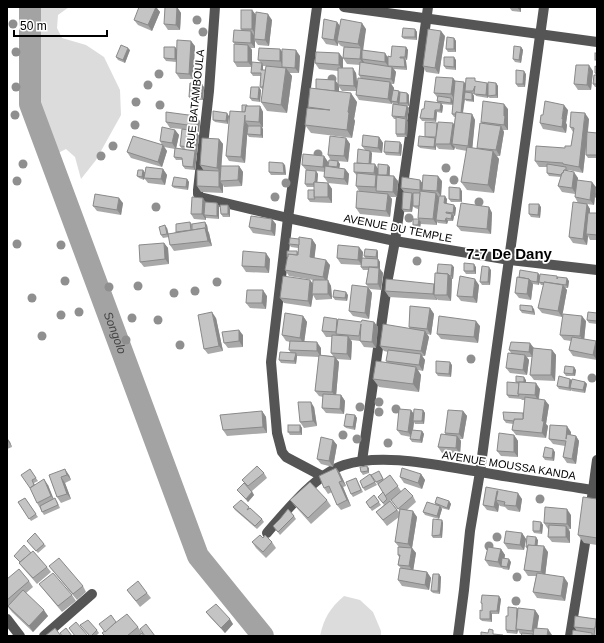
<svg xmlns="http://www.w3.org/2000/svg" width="604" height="643" font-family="Arial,sans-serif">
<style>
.green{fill:#dcdcdc}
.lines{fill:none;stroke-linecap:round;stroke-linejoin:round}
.river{stroke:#a3a3a3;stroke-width:22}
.minor{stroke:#555;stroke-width:10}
.tree{fill:#8f8f8f}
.wall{fill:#a9a9a9;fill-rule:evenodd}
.shaded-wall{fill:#898989}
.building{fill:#c4c4c4;stroke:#898989}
.labels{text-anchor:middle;stroke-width:3.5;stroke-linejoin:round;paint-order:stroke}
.street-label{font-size:11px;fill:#000;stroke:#fff}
.water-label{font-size:12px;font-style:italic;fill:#444;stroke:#fff}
.district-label{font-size:15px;font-weight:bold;fill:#000;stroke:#fff}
</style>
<rect width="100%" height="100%" fill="#fff"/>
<g class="green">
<path d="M35 7H69L58 15 57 28 62 38 86 45 104 57 120 90 121 115 96 160 81 179 75 157 66 149 54 155 35 105Z"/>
<path d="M344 596 360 600 373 612 381 631V636H320C324 618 330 608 344 596Z"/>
</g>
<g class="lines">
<path class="river" id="s1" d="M30 7V104L198 556 263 636"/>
<g class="minor">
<path d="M215 7 209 91 198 190V194L200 197 288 218 395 241 510 260 597 270"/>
<path d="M317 7 288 218 271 362 277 433 282 452 286 457 322 476"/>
<path d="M344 7 597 42"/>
<path d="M362 461 388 278 395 241 412 122 428 7"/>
<path d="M590 512 597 460"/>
<path d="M267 533C286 511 316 474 344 465 383 452 440 466 480 472 519 479 558 484 597 491"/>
<path d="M7 619 20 636"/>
<path d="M44 636 92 594"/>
<path d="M458 636 464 590 470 531 480 472 491 389 544 7"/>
<path d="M570 636 587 531"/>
</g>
</g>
<g class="tree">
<circle cx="197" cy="20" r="4.5"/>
<circle cx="13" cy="24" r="4.5"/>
<circle cx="203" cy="32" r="4.5"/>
<circle cx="16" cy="52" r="4.5"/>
<circle cx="159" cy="74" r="4.5"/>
<circle cx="332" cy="79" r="4.5"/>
<circle cx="148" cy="85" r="4.5"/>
<circle cx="16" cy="87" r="4.5"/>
<circle cx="136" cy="102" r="4.5"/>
<circle cx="160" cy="105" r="4.5"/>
<circle cx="15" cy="115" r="4.5"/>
<circle cx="135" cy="125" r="4.5"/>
<circle cx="113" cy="146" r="4.5"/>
<circle cx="318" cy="154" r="4.5"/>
<circle cx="101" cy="156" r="4.5"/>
<circle cx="23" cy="164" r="4.5"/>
<circle cx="446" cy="168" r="4.5"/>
<circle cx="454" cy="180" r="4.5"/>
<circle cx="17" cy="181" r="4.5"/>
<circle cx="286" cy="183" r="4.5"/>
<circle cx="275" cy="197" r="4.5"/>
<circle cx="479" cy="202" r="4.5"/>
<circle cx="156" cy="207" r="4.5"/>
<circle cx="409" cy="218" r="4.5"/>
<circle cx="17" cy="244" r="4.5"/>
<circle cx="61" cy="245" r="4.5"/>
<circle cx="417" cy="261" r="4.5"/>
<circle cx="65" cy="281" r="4.5"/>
<circle cx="217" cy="282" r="4.5"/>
<circle cx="138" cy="286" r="4.5"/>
<circle cx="109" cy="287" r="4.5"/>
<circle cx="195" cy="291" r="4.5"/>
<circle cx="174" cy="293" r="4.5"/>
<circle cx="32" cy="298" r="4.5"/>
<circle cx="79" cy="312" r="4.5"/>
<circle cx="61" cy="315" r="4.5"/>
<circle cx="132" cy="318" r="4.5"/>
<circle cx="158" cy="320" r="4.5"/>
<circle cx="42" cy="336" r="4.5"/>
<circle cx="126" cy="340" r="4.5"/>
<circle cx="180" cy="345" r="4.5"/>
<circle cx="471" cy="359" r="4.5"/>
<circle cx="592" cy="378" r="4.5"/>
<circle cx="379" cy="402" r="4.5"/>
<circle cx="360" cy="407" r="4.5"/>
<circle cx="396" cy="409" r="4.5"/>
<circle cx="379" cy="412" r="4.5"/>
<circle cx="343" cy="435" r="4.5"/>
<circle cx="357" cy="439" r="4.5"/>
<circle cx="388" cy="443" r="4.5"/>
<circle cx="540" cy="499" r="4.5"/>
<circle cx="497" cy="537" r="4.5"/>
<circle cx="489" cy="546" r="4.5"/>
<circle cx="517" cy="577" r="4.5"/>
<circle cx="516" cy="601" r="4.5"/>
</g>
<g class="wall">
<path d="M156 7 160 12 152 31 138 25 134 20Z"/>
<path d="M177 7 181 13 180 30H168L164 24Z"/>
<path d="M509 7H521V12L512 11Z"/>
<path d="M252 10 255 14 272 20 269 46 258 45 255 41V48H251L252 50V65L261 63 258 60 282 52 300 56 299 73H289L292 76 287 113 267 111 261 102 263 89H262L260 87 261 76H253L251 73 252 67H237L234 62 235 44 233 42 242 31 241 29ZM263 66H266V70H263Z"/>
<path d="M337 22 340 26 366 29 362 50 388 58 406 47 408 50 407 60H406V61L407 70 394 69 396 72 394 84H391L394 88V90L399 91 400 92 407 93 409 95V106H407L409 108 407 120H406L408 122 407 137H397L396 134V119H394L392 116 393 104 392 103V104L359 100 356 95V91H342L339 87V92L357 102 354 119 355 121 352 138 311 133 305 125 308 108V107L316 89 338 84V71L319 69 315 63 343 58 344 47 341 46 338 43V46L326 44 322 38ZM343 58 347 64 360 65 359 75 361 79 357 83 356 73 343 68Z"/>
<path d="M415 29 417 32V40L404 39 402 37Z"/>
<path d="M445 36 439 74 426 72 423 66Z"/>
<path d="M454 38 456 41V52H448L446 49Z"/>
<path d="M195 46 193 79H180L176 73V62L166 61 164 58 175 47 177 50Z"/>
<path d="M521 47 523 50 521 63 515 62 513 59Z"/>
<path d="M130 50 125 63 118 60 116 57Z"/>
<path d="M456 60V70L446 69 444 66Z"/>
<path d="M597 67V87H595L593 84 596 75 595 73Z"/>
<path d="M593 71 591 90H578L574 84Z"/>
<path d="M526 74 525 87H518L516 84Z"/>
<path d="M453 78 455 81 466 84 477 81V82L487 83 488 84 496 83 498 86V98H490L488 97V98L476 96 475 94H473L474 96V102L466 101 465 99 463 113 472 114 475 120 472 148H477L482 123 481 122 508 109V130H503L504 132 500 156H497L499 159 494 193 467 190 461 182 467 151 456 149 455 147 454 150 439 149 436 146V150L420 148 418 146 437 123 438 124 454 125 455 117H454L452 114 453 105 441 104 443 106 442 113 437 112 436 122 422 121 420 118 424 109 438 103 437 101V97L434 93Z"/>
<path d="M204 87 203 100H191L189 97Z"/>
<path d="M261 90 260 102 252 101 250 98Z"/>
<path d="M248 106H260L263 112 262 128 263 129V138L249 137 247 134 245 163 229 161 226 156 242 112Z"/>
<path d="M568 110 566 123 567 125 566 133 543 129 540 123 543 115Z"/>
<path d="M229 116 228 124 215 122 213 120Z"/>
<path d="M589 119 588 132 597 133V158H588L586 155 587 139 583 173 568 170V171L578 178V180L596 187 594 205 587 204 590 209V213H597V240H590L588 236 587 245 573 243 569 237 578 203 575 197V194L562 192 558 186 561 177 549 176 547 173V167H539L535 161 571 146 573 132 570 127Z"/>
<path d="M200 121 199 132 196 131 199 136 195 170 185 169 183 166V160H176L174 157 175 149 164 147 167 151 162 167 131 158 127 152 162 145 160 141 175 130 179 135 176 148 182 149 180 146 182 129 170 128 166 122Z"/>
<path d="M379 137 383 143 382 153 371 152 372 153 371 164 378 169 390 167V176L398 181 397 197H390L392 199 390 217 360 214 356 208 359 191 356 186 357 176 354 172 357 163 365 150 362 146Z"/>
<path d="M346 138 350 144 348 162 337 161 340 164 339 168 345 169 349 174 348 185 328 183 324 177 325 172 316 171 318 174 317 182 328 183 332 189V203L310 202 308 199 314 190V187H307L305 184 306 170 302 165 324 156 328 162V167V166L331 161 328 155Z"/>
<path d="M219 139 223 144 221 166H239L243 172 242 186 224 187 223 185V193L201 192 197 186 204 171 200 165Z"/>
<path d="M400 142 402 145 401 156 386 155 384 152Z"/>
<path d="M285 165 286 175H271L269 172Z"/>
<path d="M163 169 167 175 165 185 148 183 144 178Z"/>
<path d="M143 170 145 173 144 180 139 178 137 176Z"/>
<path d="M187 179 189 182 188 190 174 188 172 186Z"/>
<path d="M420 180 422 183 442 181 441 196 447 199V204L454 205 456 208 455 216H453H454L453 221H448L447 224 438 223 437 222V225L421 224V222L420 228H415L413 225 418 219V209L415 208 413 206 412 212H404L402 209 404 192 401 188Z"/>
<path d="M462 191V202H451L449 199Z"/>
<path d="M205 202 217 203 219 206V219L206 218V217V220L194 219 191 214Z"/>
<path d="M123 203 121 215 97 211 93 206Z"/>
<path d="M489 207 492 213 491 234 461 231 457 226Z"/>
<path d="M541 207 540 218 531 217 529 214Z"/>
<path d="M230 208V217H223L221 214Z"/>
<path d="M190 222 192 224 207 225 208 231 209 233 212 246 174 251 170 245 169 237 163 238 161 235 167 228 169 235 176 232Z"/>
<path d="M276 224 275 236 253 233 249 227Z"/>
<path d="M299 239H312L316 245 314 258 330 265 327 280 331 286 332 299 316 300 313 295 311 307 284 303 280 298 313 283V280L289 276 285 270 288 258 287 257 297 251 298 252V248L291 247 289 244Z"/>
<path d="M164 243 168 248 169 264 144 267 140 262Z"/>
<path d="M377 250 378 252V259L380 262V269L383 273 381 290 370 289 366 284 368 270H363L361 267V265L341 264 337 258 363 252 362 258 366 259 364 256Z"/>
<path d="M270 259 269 273 246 272 242 266Z"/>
<path d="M454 267 453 279H452L451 301 438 300 437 299V300L389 297 385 291 434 285 437 273Z"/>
<path d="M476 267V274H466L464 271Z"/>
<path d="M491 270 490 285H482L480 282Z"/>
<path d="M538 273 540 276 539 285 533 284 531 300 519 298 515 293 519 277Z"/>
<path d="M557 276 558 277 569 281 568 288H565L567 290 562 317 542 313 538 308 544 285H541L539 282Z"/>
<path d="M479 285 477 303 461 301 457 296Z"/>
<path d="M368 287 372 293 369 319 353 316 349 311Z"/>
<path d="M348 295 347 301 335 300 333 297Z"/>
<path d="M267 296 266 309 250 308 246 303Z"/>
<path d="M430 308 434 314 431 335 427 334 429 337 425 356H422L425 360 423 371 418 370 421 375 419 392 379 387 373 379 388 363 386 361 388 352 384 351 380 346 410 329 409 327Z"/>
<path d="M534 309 535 315 522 313 520 310Z"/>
<path d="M597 313V324L589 323 587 320Z"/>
<path d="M303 316 307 322 304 341 321 348V355L333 356 331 353 332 337H326L322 331 337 319 338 320 361 322H374L378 327 376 348 364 347 360 341 351 340 352 342 351 360 336 359 339 362 336 395H341L345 401 344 414 326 413 322 408 323 397 319 396 315 391 319 357 297 356 296 364 281 363 279 360 291 353 289 350 290 342 286 341 282 335Z"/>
<path d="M216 318 223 351 208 354 204 349Z"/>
<path d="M586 321 584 339 597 343V360L573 356 569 350 571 341 564 340 560 335Z"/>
<path d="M480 326 478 343 441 339 437 334Z"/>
<path d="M243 335V347L228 348 224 343Z"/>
<path d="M533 348 552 350 556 355 555 381 534 380 530 375 532 357H527L529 360 527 375 510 373 506 368 511 353 509 350Z"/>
<path d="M452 365 451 377 438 376 436 373Z"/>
<path d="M576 370 575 376H566L564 373Z"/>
<path d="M570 379 571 380 585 382 587 384 585 393 572 391 571 390V391L559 389 557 386Z"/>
<path d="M526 380V382L540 389 539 399 549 405 546 424 548 426 546 438 516 435 512 430 513 424 506 423 504 420 523 413 524 414 525 400H522L521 399 509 398 507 395 517 383 516 382Z"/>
<path d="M314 407 317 426 304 428 300 422Z"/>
<path d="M411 410 414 414 423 410 425 413 424 424H415L414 422 413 430 422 431 424 434 422 443 412 442 410 439 411 437 401 435 397 430Z"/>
<path d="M262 411 266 417 267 433 227 436 223 430Z"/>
<path d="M463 411 467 416 463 439H460L461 441 460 454 442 453 438 447 446 435 445 433Z"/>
<path d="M355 415 357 418 355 430 346 428 344 426Z"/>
<path d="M300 425 302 428V435H290L288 432Z"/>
<path d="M571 432V435L576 436 579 441 576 464 567 463 563 457 565 446 553 444 549 439Z"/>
<path d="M514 435 518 441V457L501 456 497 451Z"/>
<path d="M7 438 10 442 12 447 7 449Z"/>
<path d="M333 440 337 445 333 467 321 464 317 459Z"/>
<path d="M555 452 554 461 545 460 543 457Z"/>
<path d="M336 468 340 473 346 486 343 487 351 506 341 510 337 505 332 492 328 494 324 488Z"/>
<path d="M369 468V473L363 475 361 472Z"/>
<path d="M30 469 38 481 34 483 35 485H48L53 499 57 501 60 508 44 515 37 503 31 490Z"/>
<path d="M264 473 267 478 252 491 254 495 248 502 237 490 246 485 242 480Z"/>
<path d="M370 474 377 485 365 491 363 488Z"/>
<path d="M381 474 384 480 390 475 401 491 413 496 416 502 407 510 417 517 412 548 416 553 413 570 427 572 431 578 429 590 402 586 398 580 401 568 398 565 399 557 398 555 399 547 395 542 399 517 387 526 376 512 384 505 378 497 383 492 389 501 376 482ZM391 500 400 511V513L390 501Z"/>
<path d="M421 474 425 480 422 489 404 483 400 477Z"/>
<path d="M49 475H69L71 480 65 483 71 499 61 503 57 497Z"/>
<path d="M356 478 363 492 353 497 351 494Z"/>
<path d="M486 487 522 499 520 512 508 510 505 507 500 506 499 505 498 512 487 510 483 505Z"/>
<path d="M374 495 381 505 372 511 366 502Z"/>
<path d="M25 498 38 517 31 521 18 502Z"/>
<path d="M597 499V545L584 543 578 535Z"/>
<path d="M290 500H327L331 506 311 524 294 505Z"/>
<path d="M449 501 451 504 449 510 441 508 442 509 439 519 425 515 423 512 436 505 435 503Z"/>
<path d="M233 507 250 508 262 519 264 522 257 529 235 510Z"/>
<path d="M571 515V529H569L570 532V543L552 542 548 537V529L544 523Z"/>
<path d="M294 516 296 519 280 535 273 526Z"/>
<path d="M442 520 443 523 442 538H433L432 536Z"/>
<path d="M541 522 543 525 542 534 534 533 533 531Z"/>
<path d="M522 533 526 539 524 550 508 549 504 543Z"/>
<path d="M263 538 272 542 276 548 266 558 256 548 252 542Z"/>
<path d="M538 540 537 546 548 552 545 575 568 583 565 601 537 598 533 592 536 576H528L524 570 527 549 526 547Z"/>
<path d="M27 541 44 544 46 546 38 553Z"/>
<path d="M501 549 505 555 504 559 511 562 509 570 503 569 502 568 489 566 485 560Z"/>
<path d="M31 553 47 567 51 572 37 584 23 568 19 563 20 562 14 556Z"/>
<path d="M49 566 83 586 86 592 77 600Z"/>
<path d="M439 574 441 577 440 594 433 593 431 591Z"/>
<path d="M7 579 29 581 33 587 26 593 48 616 33 632 12 612 8 607V608L7 607Z"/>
<path d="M39 584 72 595 76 601 62 612Z"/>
<path d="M127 590 147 593 151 598 140 607Z"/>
<path d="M501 599 499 614H492V622L482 621 480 619 482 611V604L481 603Z"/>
<path d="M517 608 518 609 535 610 539 616 537 628 552 635 522 634H520L518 630 517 634 507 633 506 630Z"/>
<path d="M206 612 233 624 225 633 210 617Z"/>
<path d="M575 616 596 619 597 620V636H572L573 630 577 631 574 627Z"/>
<path d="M116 622 138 627 142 633 138 636H104L105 632Z"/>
<path d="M80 625 97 630 99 633 96 636H90Z"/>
</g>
<g class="shaded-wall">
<path d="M156 7 160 12 152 31 148 25Z"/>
<path d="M177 7 181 13 180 30 176 25Z"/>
<path d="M517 7H521V12Z"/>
<path d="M252 10 256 15V35L252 29Z"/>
<path d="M268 14 272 20 269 46 265 40Z"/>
<path d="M337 22 341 28 337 41 338 43V46L334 40Z"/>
<path d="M362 23 366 29 362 59 364 62V65L360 59 361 48 358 44Z"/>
<path d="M415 29 417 32V40L415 37Z"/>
<path d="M251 31 255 37 254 39 255 41V48L251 43Z"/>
<path d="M441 31 445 36 439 74 435 68Z"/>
<path d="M454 38 456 41V52L454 49Z"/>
<path d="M191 41 195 46 193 79 189 74Z"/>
<path d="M248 45 252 50V67L248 62Z"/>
<path d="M175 47 177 50V62L175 59Z"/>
<path d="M406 47 408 50 407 60 405 57Z"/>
<path d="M521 47 523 50 521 63 519 60Z"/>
<path d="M128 48 130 50 125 63 123 60Z"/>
<path d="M280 49 284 54V67L280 61Z"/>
<path d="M296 50 300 56 299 73 295 68Z"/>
<path d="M339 53 343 58V71L339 65Z"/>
<path d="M385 53 389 59V67L385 62Z"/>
<path d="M454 57 456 60V70L454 67Z"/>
<path d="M404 58 406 61 407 70 405 67Z"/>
<path d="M262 63 263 66V73L261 70Z"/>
<path d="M589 65 593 71 591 90 587 85Z"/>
<path d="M392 67 396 72 394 84 391 79Z"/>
<path d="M286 68 292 76 287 113 281 105Z"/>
<path d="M353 68 356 73 358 91 354 86Z"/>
<path d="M524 71 526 74 525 87 523 84Z"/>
<path d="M453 78 457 83 455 100 451 94Z"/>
<path d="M335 80 339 85H338L339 87V98L335 93Z"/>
<path d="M390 82 394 88 392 102 391 101 392 103V104L388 99Z"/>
<path d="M464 82 466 85 465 91H466L462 117 461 114Z"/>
<path d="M487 83 489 86 488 96V98L486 95Z"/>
<path d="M496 83 498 86V98L496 95Z"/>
<path d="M202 84 204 87 203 100 201 97Z"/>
<path d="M259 87 261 90 260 102 258 99Z"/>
<path d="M399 91 401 94 399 103V105L397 102Z"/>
<path d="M351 93 357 102 354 119 355 121 352 138 347 130 348 112Z"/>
<path d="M407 93 409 95V106L407 103Z"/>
<path d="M472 93 474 96V102L472 100Z"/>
<path d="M451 98 453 101V105L451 103Z"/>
<path d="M441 103 443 106 442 113 440 110Z"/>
<path d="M504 104 508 109V130L504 125Z"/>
<path d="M564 105 568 110 566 123 567 125 566 133 562 127V119Z"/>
<path d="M260 106 263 112V128L259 122Z"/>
<path d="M407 106 409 108 407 120 405 117Z"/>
<path d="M435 110 437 112 436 122 434 119Z"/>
<path d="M227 113 229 116 228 124 226 121Z"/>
<path d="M585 113 589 119 583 173 579 167Z"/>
<path d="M472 114 475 120 472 152 468 146Z"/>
<path d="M245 115V121L248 125 245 163 241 157Z"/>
<path d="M196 116 200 121 199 132 195 126Z"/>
<path d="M406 119 408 122 407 137 405 134Z"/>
<path d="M453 123 457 129 452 144 455 147 454 150 450 144Z"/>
<path d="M261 126 263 129V138L261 135Z"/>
<path d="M501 126 504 132 500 156 496 150Z"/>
<path d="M175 130 179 135 176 149 172 143Z"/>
<path d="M196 131 199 136 197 153 193 147Z"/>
<path d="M379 137 383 143 382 153 378 148Z"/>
<path d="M346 138 350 144 348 162 344 156Z"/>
<path d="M435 138 437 141 435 144 436 146V150L434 147Z"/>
<path d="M219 139 223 144 221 173 217 168Z"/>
<path d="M400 142 402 145 401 156 399 153Z"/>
<path d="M163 145 167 151 162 167 158 162Z"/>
<path d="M195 151 197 153 195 170 193 167Z"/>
<path d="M370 151 372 153 371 167 369 164Z"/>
<path d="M493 151 499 159 494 193 488 185Z"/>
<path d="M324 156 328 162 327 172 323 167Z"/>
<path d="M338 161 340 164 339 170 337 167Z"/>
<path d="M283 163 285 165 286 175 284 173Z"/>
<path d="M375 164 379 170 378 191 375 187 376 176 374 173Z"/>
<path d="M388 165 390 167 389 178 387 176Z"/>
<path d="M239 166 243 172 242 186 238 180Z"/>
<path d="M163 169 167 175 165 185 161 179Z"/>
<path d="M345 169 349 174 348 185 344 179Z"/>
<path d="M143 170 145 173 144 180 142 177Z"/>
<path d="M219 171 223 177 220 181 223 185V193L219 187Z"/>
<path d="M316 171 318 174 317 187 315 184Z"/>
<path d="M574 172 578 178 576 194 572 188Z"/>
<path d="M394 176 398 181 397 197 393 192Z"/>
<path d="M438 176 442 181 441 196 437 191Z"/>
<path d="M187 179 189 182 188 190 186 187Z"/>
<path d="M420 180 424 185 422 190 424 193V195L420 190Z"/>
<path d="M592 182 596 187 594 205 590 200Z"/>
<path d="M328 183 332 189V203L328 197Z"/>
<path d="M460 188 462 191V202L460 200Z"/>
<path d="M412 193 414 196 412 212 410 210Z"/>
<path d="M436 193 440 199 436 220 437 222V225L433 219Z"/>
<path d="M388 194 392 199 390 217 386 211Z"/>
<path d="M445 196 447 199 446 206 444 203Z"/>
<path d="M119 198 123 203 121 215 117 210Z"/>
<path d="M203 198 207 204 204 215 206 217V220L202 214Z"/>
<path d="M217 203 219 206V219L217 216Z"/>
<path d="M539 204 541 207 540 218 538 215Z"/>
<path d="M587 204 590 209 588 234H586L588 236 587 245 583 239Z"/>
<path d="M228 205 230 208V217L228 214Z"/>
<path d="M454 205 456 208 455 216 453 213Z"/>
<path d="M489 207 492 213 491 234 487 229Z"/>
<path d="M452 214 454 216 453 221 451 219Z"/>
<path d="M446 218 448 221 447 224 445 221Z"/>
<path d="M272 219 276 224 275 236 271 231Z"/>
<path d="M419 220 421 222 420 228 418 225Z"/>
<path d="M205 222 207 225 208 231 209 233 212 246 208 241 205 228Z"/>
<path d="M165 225 167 228 169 237 167 234Z"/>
<path d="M312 239 316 245 314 263 310 257Z"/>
<path d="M164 243 168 248 169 264 165 259Z"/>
<path d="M359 247 363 252 362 265 358 260Z"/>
<path d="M377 250 378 252V259L380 262V269L383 273 381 290 378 284 379 269 378 267V259L376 257Z"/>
<path d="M266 253 270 259 269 273 265 267Z"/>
<path d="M326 260 330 265 327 282 323 277Z"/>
<path d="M474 264 476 267V274L474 271Z"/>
<path d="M452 265 454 267 453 279 451 276Z"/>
<path d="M489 267 491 270 490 285 488 282Z"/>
<path d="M538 273 540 276 539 285 537 282Z"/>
<path d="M448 274 452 279 451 301 447 295Z"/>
<path d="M567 278 569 281 568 288 566 285Z"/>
<path d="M475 279 479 285 477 303 473 297Z"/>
<path d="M529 279 533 284 531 300 527 294Z"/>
<path d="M310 280 314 285 312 294 313 295 311 307 308 301Z"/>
<path d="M328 280 331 286 332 299 328 294Z"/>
<path d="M434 284 438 289 434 295 437 299V300L433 294Z"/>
<path d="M563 285 567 290 562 317 558 311Z"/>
<path d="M368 287 372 293 369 319 365 313Z"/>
<path d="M263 290 267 296 266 309 262 303Z"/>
<path d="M346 292 348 295 347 301 345 298Z"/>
<path d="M532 306 534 309 535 315 533 312Z"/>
<path d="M430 308 434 314 431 335 427 329Z"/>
<path d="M212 312 216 318 223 351 219 346Z"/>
<path d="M303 316 307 322 304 344 300 338Z"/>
<path d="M582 316 586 321 584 342 580 336Z"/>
<path d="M476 321 480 326 478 343 474 337Z"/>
<path d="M374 322 378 327 376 348 372 342Z"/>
<path d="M239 330 243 335V347L239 341Z"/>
<path d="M425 331 429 337 425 356 421 351Z"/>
<path d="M348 336 352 342 351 360 347 354Z"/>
<path d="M596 341 597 343V360L593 355Z"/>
<path d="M317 342 321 348V357L317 351Z"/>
<path d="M530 343 534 348 533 357 529 352Z"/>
<path d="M552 350 556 355 555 381 551 375Z"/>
<path d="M296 353 297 356 296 364 294 361Z"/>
<path d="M421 354 425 360 423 371 419 365Z"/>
<path d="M525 355 529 360 527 375 523 370Z"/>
<path d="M335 357 339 362 336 397 332 392Z"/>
<path d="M450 362 452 365 451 377 449 374Z"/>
<path d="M416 367 421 375 419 392 413 384Z"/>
<path d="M574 367 576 370 575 376 573 374Z"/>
<path d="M524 377 526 380V385L524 382Z"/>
<path d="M570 379 572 381 570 388 571 391 569 388Z"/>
<path d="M585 382 587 384 585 393 583 390Z"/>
<path d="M536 383 540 389 538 401 535 395Z"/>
<path d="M341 395 345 401 344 414 340 409Z"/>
<path d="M545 400 549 405 546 424 548 426 546 438 542 433V421Z"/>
<path d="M311 402 314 407 317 426 313 421Z"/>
<path d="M411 410 415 416 413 421 414 422 412 437 408 432Z"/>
<path d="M423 410 425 413 424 424 422 421Z"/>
<path d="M262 411 266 417 267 433 263 427Z"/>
<path d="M463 411 467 416 463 439 459 434Z"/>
<path d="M355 415 357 418 355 430 353 427Z"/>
<path d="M300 425 302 428V435L300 432Z"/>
<path d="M567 426 571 432 570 444 566 439Z"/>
<path d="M422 431 424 434 422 443 420 440Z"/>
<path d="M514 435 518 441V457L514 452Z"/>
<path d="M457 436 461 441 460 454 456 448Z"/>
<path d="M576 436 579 441 576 464 572 459Z"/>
<path d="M7 438 10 442 12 447 8 441Z"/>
<path d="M333 440 337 445 333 467 329 461Z"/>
<path d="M553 449 555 452 554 461 552 458Z"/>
<path d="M367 466 369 468V473L368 471Z"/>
<path d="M336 468 340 473 346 486 342 481Z"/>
<path d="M65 469 69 475 71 480 67 475Z"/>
<path d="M421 474 425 480 422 489 418 483Z"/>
<path d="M61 477 65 483 71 499 67 494Z"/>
<path d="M44 479 48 485 55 502 51 496Z"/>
<path d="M339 482 343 487 351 506 347 500Z"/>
<path d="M497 491 501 497 496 500 499 505 498 512 494 507Z"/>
<path d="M252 492 254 495 248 502 246 499Z"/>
<path d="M518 493 522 499 520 512 516 506Z"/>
<path d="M449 501 451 504 449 510 447 508Z"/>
<path d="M440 506 442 509 439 519 437 516Z"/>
<path d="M567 509 571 515V529L567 524Z"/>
<path d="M413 511 417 517 412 548 416 553 413 572 409 566 412 549 408 544Z"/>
<path d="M442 520 443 523 442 538 440 535Z"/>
<path d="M541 522 543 525 542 534 540 531Z"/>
<path d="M566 526 570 532V543L566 537Z"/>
<path d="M522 533 526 539 524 550 520 545Z"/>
<path d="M536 537 538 540 537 551 535 548Z"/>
<path d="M544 546 548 552 545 577 541 572Z"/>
<path d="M501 549 505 555 503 567H501L498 562Z"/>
<path d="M509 559 511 562 509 570 507 567Z"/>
<path d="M427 572 431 578 429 590 425 585Z"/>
<path d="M439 574 441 577 440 594 438 591Z"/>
<path d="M564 577 568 583 565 601 561 596Z"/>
<path d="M499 596 501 599 499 614 497 611Z"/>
<path d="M517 608 519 611 516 629 518 630 517 634 516 631Z"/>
<path d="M44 610 48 616 33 632 29 626Z"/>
<path d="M535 610 539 616 536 636 532 631Z"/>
<path d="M490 611 492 614V622L490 619Z"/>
<path d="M230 619 233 624 225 633 221 628Z"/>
<path d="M596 619 597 620V632L595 629Z"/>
<path d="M548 629 552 635V636H547Z"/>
</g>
<g class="building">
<path d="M139 7H156L148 25 134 20Z"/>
<path d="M165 7H177L176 25 164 24Z"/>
<rect x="241" y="10" width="11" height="19"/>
<path d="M256 12 268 14 265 40 254 39Z"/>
<path d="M324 19 337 22 334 40 322 38Z"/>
<path d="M341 19 362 23 358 44 337 41Z"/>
<path d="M403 28 415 29V37H402Z"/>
<path d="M428 29 441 31 435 68 423 66Z"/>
<path d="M234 30 251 31V43L233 42Z"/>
<path d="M447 37 454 38V49H446Z"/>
<path d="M177 40 191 41 189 74 176 73Z"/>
<path d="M234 44 248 45V62H234Z"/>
<path d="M121 45 128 48 123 60 116 57Z"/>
<path d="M392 46 406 47 405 57H400V58H404L405 67 388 66V56L391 57Z"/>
<path d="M514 46 521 47 519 60 513 59Z"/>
<path d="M164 47H175V59L164 58Z"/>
<path d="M344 47 361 48 360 59 343 58Z"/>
<path d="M259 48 280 49V61L258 60Z"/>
<path d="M282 49 296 50 295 68 282 67Z"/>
<path d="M362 50 385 53V62L362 59Z"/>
<path d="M316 52 339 53V65L315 63Z"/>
<rect x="595" y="53" width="2" height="7"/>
<path d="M444 57H454V67L444 66Z"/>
<path d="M252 62 262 63 261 70H266L263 87H260L261 73H251Z"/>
<path d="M360 62 392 67 391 79 359 75Z"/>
<path d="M576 65H589L587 85 574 84Z"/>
<path d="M266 66 286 68 281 105 261 102Z"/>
<path d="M595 66 597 67V73H595Z"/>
<path d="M338 68H353L354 86 338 85Z"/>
<path d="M516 70 524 71 523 84H516Z"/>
<path d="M594 75H597V84H593Z"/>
<path d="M436 77 453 78 451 94 434 93Z"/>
<path d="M358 78 390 82 388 99 356 95Z"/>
<path d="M466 78H475V81L487 83 486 95 474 94 475 86 473 91H465Z"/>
<path d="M316 79 335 80V91L316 89Z"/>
<path d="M455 81 464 82 461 113 456 112V114H452Z"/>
<path d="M488 82 496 83V95L488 96Z"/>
<path d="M190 83 202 84 201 97H189Z"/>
<path d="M251 87H259L258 99 250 98Z"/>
<path d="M310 88 351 93 348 112 349 113 347 130 305 125 307 108 330 110 308 107Z"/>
<path d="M393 90 399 91 397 102 391 101Z"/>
<path d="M400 92 407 93V103H399Z"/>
<path d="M465 92 472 93V100L464 99Z"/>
<path d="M438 96 451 98V103L437 101Z"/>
<path d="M425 101 441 103 440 110H435L434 119 420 118 422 109H424Z"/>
<path d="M483 101 504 104V116H505L504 125 481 122Z"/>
<path d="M545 101 564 105 562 119H563L562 127 540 123 541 115H543Z"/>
<path d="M393 104 407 106 405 117 392 116Z"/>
<path d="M242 105H247V106H246L245 112H242Z"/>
<path d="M246 106H260L259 122 245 121V115L241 157 226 156 230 111 245 112Z"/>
<path d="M213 111 227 113 226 121 213 120Z"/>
<path d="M166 112 196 116 195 126 166 122Z"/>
<path d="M456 112 472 114 468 146 452 144Z"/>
<path d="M571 112 585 113 579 167 563 164V163L535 161 536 146 565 148V146H571L574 128 570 127Z"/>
<path d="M396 117 406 119 405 134H396Z"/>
<path d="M425 122 437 123 436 137H425Z"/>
<path d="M438 122 453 123 450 144H435Z"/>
<path d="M480 123 501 126 496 150 477 148Z"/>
<path d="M248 126H261V135L247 134Z"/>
<path d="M162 127 175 130 172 143 160 141Z"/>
<path d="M182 129 196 131 193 147 180 146Z"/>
<path d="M587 132 597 133V155H586Z"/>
<path d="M363 135 379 137 378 148 362 146Z"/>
<path d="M133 136 163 145 158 162 127 152Z"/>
<path d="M330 136 346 138 344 156 328 155Z"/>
<path d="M419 136 435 138 434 147 418 146Z"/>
<path d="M202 138 219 139 217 168 200 165Z"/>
<path d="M385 141 400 142 399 153 384 152Z"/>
<path d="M467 147 493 151 488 185 461 182Z"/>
<path d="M175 148 195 151 193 167 183 166 182 158 174 157Z"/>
<path d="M358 149 370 151 369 164 357 163Z"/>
<path d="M303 154 324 156 323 167 302 165Z"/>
<path d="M329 160 338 161 337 167 328 166Z"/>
<path d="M269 162 283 163 284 173 269 172Z"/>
<path d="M354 163 375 164 374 173 354 172Z"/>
<path d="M378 164 388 165 387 175H378Z"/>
<path d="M547 164 566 167V170H564L563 173H562L561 175 547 173Z"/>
<path d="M221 166H239L238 180 220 181Z"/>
<path d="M325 166 345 169 344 179 324 177Z"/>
<path d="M146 167 163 169 161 179 144 178Z"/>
<path d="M138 170H143L142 177 137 176Z"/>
<path d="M197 170 219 171V187L197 186Z"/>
<path d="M306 170 316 171 315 182H314V184H305Z"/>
<path d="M564 170 574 172 572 188 558 186 562 173H563Z"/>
<path d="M357 173 376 175 375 187 356 186Z"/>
<path d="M377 175 394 176 393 192 376 191Z"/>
<path d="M423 175 438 176 437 191 422 190Z"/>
<path d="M174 177 187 179 186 187 172 186Z"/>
<path d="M402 177 420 180V190L401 188Z"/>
<path d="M577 180 592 182 590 200 575 197Z"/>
<path d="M314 182 328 183V197H314Z"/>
<path d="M597 186V197H595Z"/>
<path d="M449 187 460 188V200L449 199Z"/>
<path d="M308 190H314V197L315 199H308Z"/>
<path d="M357 191 388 194 386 211 356 208Z"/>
<path d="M420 191 436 193 433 219 418 218Z"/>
<path d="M403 192 412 193 410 210 402 209Z"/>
<path d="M413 193H420L419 206H413Z"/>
<path d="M95 194 119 198 117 210 93 206Z"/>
<path d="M439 196H445L444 203 454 205 453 213 446 212V213L452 214 451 219 446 218 445 221 436 220Z"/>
<path d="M192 197 203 198 202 214H191Z"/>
<path d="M205 202 217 203V216L204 215Z"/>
<path d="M573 202 587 204 583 239 569 237Z"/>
<path d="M461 203 489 207 487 229 457 226Z"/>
<path d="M529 204H539L538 215 529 214Z"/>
<path d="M220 205H228V214H221Z"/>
<path d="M588 213H597V235L586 234Z"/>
<path d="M251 216 272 219 271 231 249 227Z"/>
<path d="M413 219H419L418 225H413Z"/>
<path d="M190 222 191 230 176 232V224Z"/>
<path d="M205 222 206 229 205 228 192 230V224Z"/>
<path d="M165 225 167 234 161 235 159 227Z"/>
<path d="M205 228 208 241 170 245 168 234Z"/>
<path d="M299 237 312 239 310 257 326 260 323 277 285 270 288 254 298 255Z"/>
<path d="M290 238 299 239V245L289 244Z"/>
<path d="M164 243 165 259 140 262 139 245Z"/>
<path d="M338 245 359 247 358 260 337 258Z"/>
<path d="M365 249 377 250 376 257 364 256Z"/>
<path d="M243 251 266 253 265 267 242 266Z"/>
<path d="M287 251H297V255L288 254V257H287Z"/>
<path d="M362 258 378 259V267H361Z"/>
<path d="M464 263 474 264V271H464Z"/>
<path d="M438 264 452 265 451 276H450L448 274 437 273Z"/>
<path d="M482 266 489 267 488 282H480Z"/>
<path d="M369 267 379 268 378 284H366Z"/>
<path d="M520 270 538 273 537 282 531 281 529 279 519 277Z"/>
<path d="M435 273 448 274 447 295H434Z"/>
<path d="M540 274 557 276V279L558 277 567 278 566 285 544 282V283L539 282Z"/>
<path d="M283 276 310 280 308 301 280 298Z"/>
<path d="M460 276 475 279 473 297 457 296Z"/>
<path d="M517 277 529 279 527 294 515 293Z"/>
<path d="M386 279 434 284 433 294 385 291Z"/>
<path d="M313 280H328V294H312Z"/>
<path d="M544 282 563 285 558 311 538 308Z"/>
<path d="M352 285 368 287 365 313 349 311Z"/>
<path d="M247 290H263L262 303H246Z"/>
<path d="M334 290 346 292 345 298 333 297Z"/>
<path d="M520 305 532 306 533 312 520 310Z"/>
<path d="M410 306 430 308 427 329 409 327Z"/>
<path d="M212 312 219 346 204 349 198 315Z"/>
<path d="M588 312 597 313V321L587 320Z"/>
<path d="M285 313 303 316 300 338 282 335Z"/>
<path d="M563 314 582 316 580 336 560 335Z"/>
<path d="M439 316 476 321 474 337 437 334Z"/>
<path d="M324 317 337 319 336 332 322 331Z"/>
<path d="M338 319 361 322 362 320 374 322 372 342 360 341 361 324 359 336 336 334Z"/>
<path d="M383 324 425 331 421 351 380 346Z"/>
<path d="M239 330V341L224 343 222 332Z"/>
<path d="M332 335 348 336 347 354 331 353Z"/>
<path d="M572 337 596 341 593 355 569 350Z"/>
<path d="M290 341 317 342V351L289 350Z"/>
<path d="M511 342 530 343 529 352 509 350Z"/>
<path d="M533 348 552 350 551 375H530Z"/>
<path d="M388 350 421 354 419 365 386 361Z"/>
<path d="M280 352 296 353 294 361 279 360Z"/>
<path d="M508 353 525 355 523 370 506 368Z"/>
<path d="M319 355 335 357 332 392 315 391Z"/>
<path d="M376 361 416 367 413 384 373 379Z"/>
<path d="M436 361 450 362 449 374 436 373Z"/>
<path d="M565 366 574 367 573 374 564 373Z"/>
<path d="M516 376 524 377V382H516Z"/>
<path d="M559 376 570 379 569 388 557 386Z"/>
<path d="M572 379 585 382 583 390 570 388Z"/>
<path d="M507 382 519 383 518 394 519 396 507 395Z"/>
<path d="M519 382 536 383 535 395 518 394Z"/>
<path d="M323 394 341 395 340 409 322 408Z"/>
<path d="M525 397 545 400 542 421H544L542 433 512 430 514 419H523Z"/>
<path d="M298 402H311L313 421 300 422Z"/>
<path d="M399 409 411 410 408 432 397 430Z"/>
<path d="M414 409 423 410 422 421H413Z"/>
<path d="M448 410 463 411 459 434 445 433Z"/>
<path d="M262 411 263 427 223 430 220 415Z"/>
<path d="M503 412 523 413V419H514V421L504 420Z"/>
<path d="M346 414 355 415 353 427 344 426Z"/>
<rect x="288" y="425" width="12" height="7"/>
<path d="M550 425 567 426 566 439 567 434 576 436 572 459 563 457 566 441 549 439Z"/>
<path d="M412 430 422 431 420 440 410 439Z"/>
<path d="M499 433 514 435V452L497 451Z"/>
<path d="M441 434 457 436 456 448 438 447Z"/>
<path d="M321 437 333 440 329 461 317 459Z"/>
<path d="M545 447 553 449 552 458 543 457Z"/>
<path d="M257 466 264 473 248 486 242 480Z"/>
<path d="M367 466 368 471 361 472 360 467Z"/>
<path d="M336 468 342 481 339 482 347 500 337 505 329 486 324 488 319 476Z"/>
<path d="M402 468 421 474 418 483 400 477Z"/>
<path d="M30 469 36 478 32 480 34 485 30 488 21 475Z"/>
<path d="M65 469 67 475 61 477 67 494 57 497 49 475Z"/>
<path d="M379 471 383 479 376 482 371 475Z"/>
<path d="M370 474 375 482 363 488 360 481Z"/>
<path d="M390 475 398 486 385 496 378 484Z"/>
<path d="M356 478 361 490 351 494 346 482Z"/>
<path d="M44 479 51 496 37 503 30 488Z"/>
<path d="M310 482 327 500 308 518 290 500Z"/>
<path d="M244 483 252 492 246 499 237 490Z"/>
<path d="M486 487 518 493 516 506 504 505 505 502 496 500 498 491H497L494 507 483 505Z"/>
<path d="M405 488 413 496 398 509 391 500Z"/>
<path d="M383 492 387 499 383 503 378 497Z"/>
<path d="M374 495 379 502 370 508 366 502Z"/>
<path d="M437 497 449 501 447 508 435 503Z"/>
<path d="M583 497 597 499V538L578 535Z"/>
<path d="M25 498 36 514 29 519 18 502Z"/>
<path d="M55 498 58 505 42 512 40 506Z"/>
<path d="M241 500 249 507 247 510 250 508 262 519 255 526 233 507Z"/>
<path d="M390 501 397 510 383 520 376 512Z"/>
<path d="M427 502 440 506 437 516 423 512Z"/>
<path d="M545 507 567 509V524L544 523Z"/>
<path d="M288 509 294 516 278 532 273 526 280 519Z"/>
<path d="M400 509 413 511 408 544 395 542Z"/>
<path d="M433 519 442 520 440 535 432 536Z"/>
<path d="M533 521 541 522 540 531H533Z"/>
<path d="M549 525 566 526V537H548Z"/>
<path d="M506 531 522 533 520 545 504 543Z"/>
<path d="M35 533 44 544 36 551 27 541Z"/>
<path d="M260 535 263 538 265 535 272 542 263 552 252 542Z"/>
<path d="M527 536 536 537 535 546 528 545V547H526Z"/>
<path d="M24 545 31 553 20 562 14 556Z"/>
<path d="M528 545 544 546 541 572 524 570Z"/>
<path d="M398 547 412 548 409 566 398 565 400 555H398Z"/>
<path d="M488 547 501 549 498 562 485 560Z"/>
<path d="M33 551 47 567 33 578 19 563Z"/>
<path d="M59 558 83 586 73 594 49 566Z"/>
<path d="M502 558 509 559 507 567 501 566Z"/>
<path d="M400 568 427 572 425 585 398 580Z"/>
<path d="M19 569 29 581 7 600V579Z"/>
<path d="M53 573 72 595 58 606 39 584Z"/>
<path d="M537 573 564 577 561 596 533 592Z"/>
<path d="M433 574H439L438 591H431Z"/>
<path d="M138 581 147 593 136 601 127 590Z"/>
<path d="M23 590 44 610 29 626 8 606Z"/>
<path d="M482 595 499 596 497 611H490V619H480V610L482 611V603H481Z"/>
<path d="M216 604 230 619 221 628 206 612Z"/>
<path d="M508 607 517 608 516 631 506 630V616H508Z"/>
<path d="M518 608 535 610 532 631 516 629Z"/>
<path d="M127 614 138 627 127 636H105L102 633Z"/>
<path d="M111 615 116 622 105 632 99 624Z"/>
<path d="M575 616 596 619 595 629 574 627Z"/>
<path d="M88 620 97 630 91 636H90L80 625Z"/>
<path d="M76 622 88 636H75L69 628Z"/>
<path d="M146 624 155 636H145L140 629Z"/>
<path d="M595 627H597V636H594Z"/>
<path d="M55 628 61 636H45Z"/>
<path d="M66 628 72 636H62L60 633Z"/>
<path d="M534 628 548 629 547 636H533Z"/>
<path d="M489 629 493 630V634L503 635V636H481V632L488 633Z"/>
<path d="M573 630 592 633V636H572Z"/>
<path d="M142 633 144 636H138Z"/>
<path d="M522 633 533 634V636H521Z"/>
</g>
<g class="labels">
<g class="street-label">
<text transform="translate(195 99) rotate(-84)" y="4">RUE BATAMBOULA</text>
<text transform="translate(398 228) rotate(11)" y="4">AVENUE DU TEMPLE</text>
<text transform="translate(509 465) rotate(9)" y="4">AVENUE MOUSSA KANDA</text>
</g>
<g class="water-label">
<text dy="4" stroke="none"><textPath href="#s1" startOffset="341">Songolo</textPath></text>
</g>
<g class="district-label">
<text x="509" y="259">7-7 De Dany</text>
</g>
</g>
<rect width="604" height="643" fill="none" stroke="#000000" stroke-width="16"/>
<path d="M14 30v6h93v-6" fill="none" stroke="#000000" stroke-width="2"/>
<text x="20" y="30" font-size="12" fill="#000000" stroke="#ffffff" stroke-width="3" paint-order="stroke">50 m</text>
</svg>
